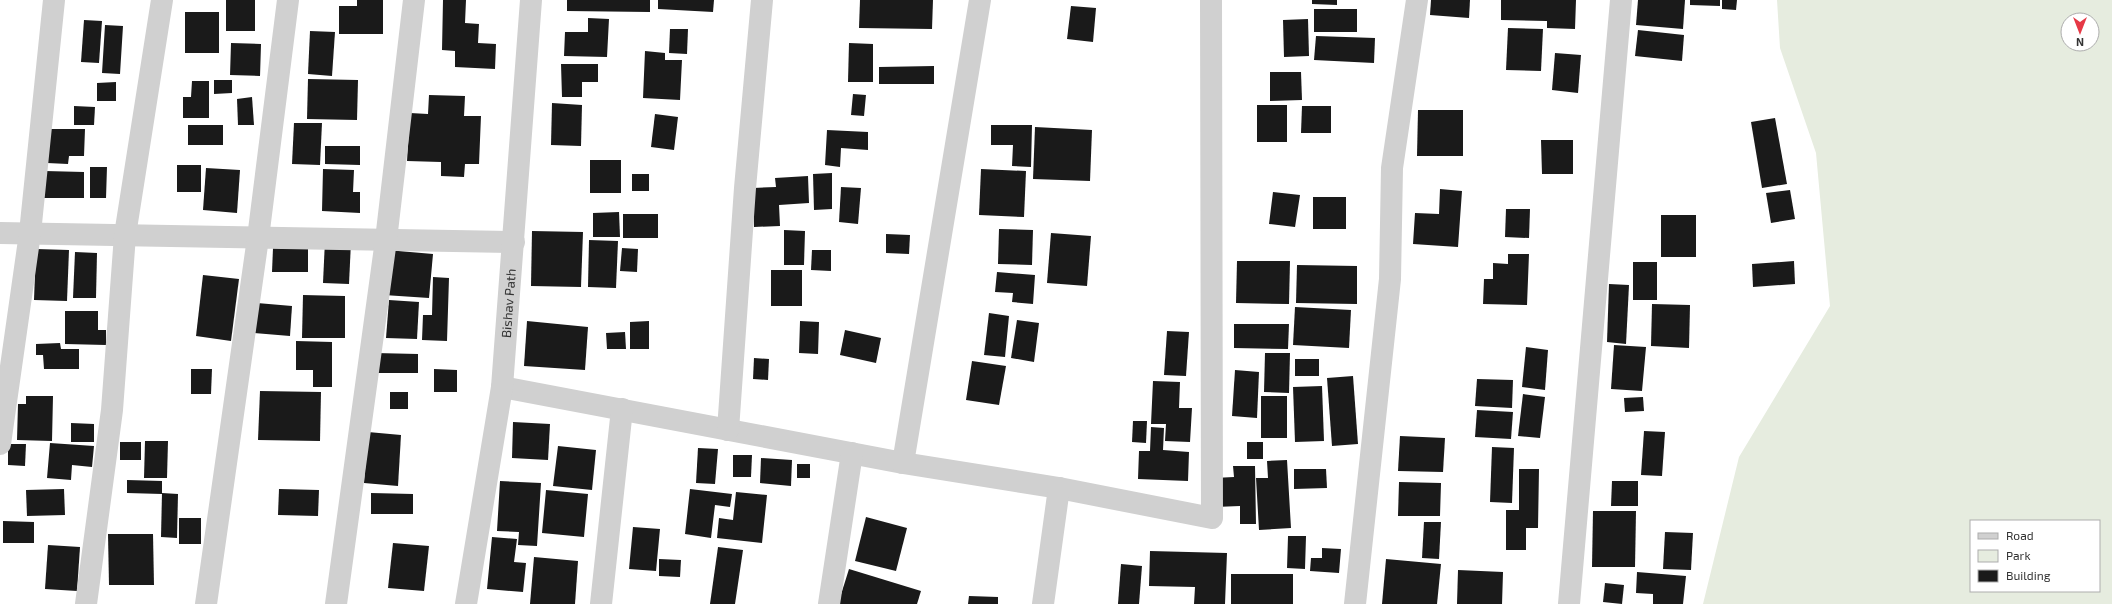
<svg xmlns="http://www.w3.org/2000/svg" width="2112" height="604" font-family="'Exo 2',sans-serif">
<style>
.green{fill:#e6ecdf;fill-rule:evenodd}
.building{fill:#1a1a1a}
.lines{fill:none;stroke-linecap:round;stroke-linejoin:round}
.street{stroke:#d0d0d0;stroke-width:22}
.labels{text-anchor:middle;stroke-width:4;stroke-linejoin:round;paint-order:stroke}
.street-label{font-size:13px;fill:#333;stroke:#fff}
</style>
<rect width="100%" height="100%" fill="#fff"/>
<path class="green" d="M1777 0H2112V604H1703L1739 457 1830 306 1816 153 1780 48ZM2068 20H2092V44H2068ZM1971 521H2099V591H1971Z"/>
<g class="building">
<rect x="226" y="0" width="29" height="31"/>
<path d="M357 0H383V34H339V6H357Z"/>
<path d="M443 0H466L465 23 479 24 478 43 496 44 495 69 455 67V51L442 50Z"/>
<path d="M567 0H650V12L567 11Z"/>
<path d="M658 0H714L713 12 658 9Z"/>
<path d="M860 0H933L932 29 859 28Z"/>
<path d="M1312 0H1337V5L1312 4Z"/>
<path d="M1431 0H1470L1469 18 1430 15Z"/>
<path d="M1501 0H1576L1575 29 1547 28V21L1501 20Z"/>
<path d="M1638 0H1685L1683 29 1636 25Z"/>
<path d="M1690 0H1720V6L1690 5Z"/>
<path d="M1722 0H1737L1736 10 1722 9Z"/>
<path d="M1071 6 1096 8 1093 42 1067 39Z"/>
<rect x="1314" y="9" width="43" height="23"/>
<rect x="185" y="12" width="34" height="41"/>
<path d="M588 18 609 19 607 57 564 56 565 32H588Z"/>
<path d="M1308 19 1309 56 1284 57 1283 20Z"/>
<path d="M84 20 102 21 99 63 81 62Z"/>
<path d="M105 25 123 26 120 74 102 73Z"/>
<path d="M1508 28 1543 29 1541 71 1506 70Z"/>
<path d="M670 29H688L687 54 669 53Z"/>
<path d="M1638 30 1684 35 1682 61 1635 56Z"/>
<path d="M310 31 335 32 332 76 308 74Z"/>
<path d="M1316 36 1375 38 1374 63 1314 60Z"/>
<path d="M231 43 261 44 260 76 230 75Z"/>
<path d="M849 43 873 44V82H848Z"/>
<path d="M645 51 665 53V60H682L680 100 643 98Z"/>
<path d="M1555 53 1581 55 1578 93 1552 90Z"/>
<path d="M561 64H598V82H582V97H562Z"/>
<path d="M934 66V84H879V67Z"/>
<path d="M1270 72H1301L1302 100 1270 101Z"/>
<path d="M308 79 358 80 357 120 307 119Z"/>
<path d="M214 80H232V93L214 94Z"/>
<path d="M192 81H209V118H183V97H191Z"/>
<path d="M116 82V101H97V83Z"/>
<path d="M853 94 866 95 864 116 851 115Z"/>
<path d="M429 95 465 96 464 116H481L479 164H465L464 177 441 176V162L407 161 410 113 428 114Z"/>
<path d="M252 97 254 125H238L237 99Z"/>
<path d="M552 103 582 105 581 146 551 145Z"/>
<rect x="1257" y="105" width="30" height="37"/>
<path d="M74 106 95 107 94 125H74Z"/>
<path d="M1302 106H1331V133H1301Z"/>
<path d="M1418 110H1463V156H1417Z"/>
<path d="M655 114 678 117 674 150 651 147Z"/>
<path d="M1775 118 1787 184 1762 188 1751 122Z"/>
<path d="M294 123H322L320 165 292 164Z"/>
<rect x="188" y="125" width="35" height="20"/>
<path d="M991 125H1032L1031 167 1012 166 1013 145H991Z"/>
<path d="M1035 127 1092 130 1090 181 1033 179Z"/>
<path d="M47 129H85L84 156H69L68 164 47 163Z"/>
<path d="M827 130 868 132V150L841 148 840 167 825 165Z"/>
<path d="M1541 140H1573V174H1542Z"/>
<path d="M325 146H360V165L325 164Z"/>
<rect x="590" y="160" width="31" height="33"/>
<rect x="177" y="165" width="24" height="27"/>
<path d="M90 167H107L106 198H90Z"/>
<path d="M206 168 240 170 237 213 203 210Z"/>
<path d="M323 169 354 170 353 192H360V213L322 211Z"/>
<path d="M981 169 1026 171 1024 217 979 215Z"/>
<path d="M45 171 84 172V198H44Z"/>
<path d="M832 173V209L814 210 813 174Z"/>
<rect x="632" y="174" width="17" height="17"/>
<path d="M808 176 809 203 779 205 780 226 754 227 753 188 776 187 775 178Z"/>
<path d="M841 187 861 188 858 224 839 222Z"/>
<path d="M1440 189 1462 191 1458 247 1413 244 1415 213 1439 214Z"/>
<path d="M1790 190 1795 219 1771 223 1766 193Z"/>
<path d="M1273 192 1300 195 1295 227 1269 224Z"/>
<rect x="1313" y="197" width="33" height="32"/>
<path d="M1506 209H1530L1529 238 1505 237Z"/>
<path d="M619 212 620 237H593V213Z"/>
<rect x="623" y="214" width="35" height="24"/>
<rect x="1661" y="215" width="35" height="42"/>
<path d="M999 229 1033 230 1032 265 998 264Z"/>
<path d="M784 230 805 231 804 265H784Z"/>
<path d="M532 231 583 232 581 287 531 286Z"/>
<path d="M1051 233 1091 236 1087 286 1047 283Z"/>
<path d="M886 234 910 235 909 254 886 253Z"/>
<path d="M325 240 351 242 349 284 323 283Z"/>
<path d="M589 240 618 241 616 288 588 287Z"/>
<path d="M273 248 308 249V272H272Z"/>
<path d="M622 248 638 249 637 272 620 271Z"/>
<path d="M36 249 69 250 67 301 34 300Z"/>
<path d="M387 250 433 254 429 298 384 295Z"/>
<path d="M812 250H831V271L811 270Z"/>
<path d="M75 252 97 253 96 298H73Z"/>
<path d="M1508 254H1529L1527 305 1483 304 1484 279H1493V263L1508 264Z"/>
<path d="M1237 261H1290L1289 304 1236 303Z"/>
<path d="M1794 261 1795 284 1753 287 1752 264Z"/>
<rect x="1633" y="262" width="24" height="38"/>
<path d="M1297 265 1357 266V304L1296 303Z"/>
<rect x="771" y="270" width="31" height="36"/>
<path d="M997 272 1035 275 1033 304 1012 302 1013 293 995 292Z"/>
<path d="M203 275 239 279 231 341 196 336Z"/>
<path d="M433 277 449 278 447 341 422 340 423 315H432Z"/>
<path d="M1609 284 1629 285 1626 344 1607 342Z"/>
<path d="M303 295 345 296V338H302Z"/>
<path d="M389 300 419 302 417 339 386 338Z"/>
<path d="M257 303 292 306 290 336 254 333Z"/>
<path d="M1652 304 1690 305 1689 348 1651 346Z"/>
<path d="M1295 307 1351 310 1349 348 1293 345Z"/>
<path d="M65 311H98V330H106V345L65 344Z"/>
<path d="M989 313 1009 316 1005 357 984 355Z"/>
<path d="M1017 320 1039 323 1034 362 1011 358Z"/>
<path d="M527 321 588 327 585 370 524 366Z"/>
<path d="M649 321V349H630V322Z"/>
<path d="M800 321 819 322 818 354 799 353Z"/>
<path d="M1234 324H1289L1288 349 1234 348Z"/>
<path d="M845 330 881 338 876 363 840 355Z"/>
<path d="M1167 331 1189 332 1186 376 1164 375Z"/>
<path d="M625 332 626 349H607L606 333Z"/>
<path d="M296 341 332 342V387H313V370H296Z"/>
<path d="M60 343 61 349H79V369H44L43 355H36V344Z"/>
<path d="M1614 345 1646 347 1642 391 1611 389Z"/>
<path d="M1526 347 1548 350 1545 390 1522 387Z"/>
<path d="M375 353 418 354V373H374Z"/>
<path d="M1265 353H1290L1289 393 1264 392Z"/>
<path d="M754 358 769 359 768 380 753 379Z"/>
<rect x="1295" y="359" width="24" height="17"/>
<path d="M972 361 1006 366 999 405 966 400Z"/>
<path d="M191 369H212L211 394H191Z"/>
<path d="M434 369 457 370V392H434Z"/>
<path d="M1235 370 1259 372 1257 418 1232 416Z"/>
<path d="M1353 376 1358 444 1332 446 1327 378Z"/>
<path d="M1477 379 1513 380 1512 408 1475 406Z"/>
<path d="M1153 381 1180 382 1179 408H1192L1190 442 1165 441 1166 424H1151Z"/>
<path d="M1322 386 1324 441 1295 442 1293 387Z"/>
<path d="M260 391 321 392 320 441 258 440Z"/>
<rect x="390" y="392" width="18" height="17"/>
<path d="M1523 394 1545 397 1540 438 1518 436Z"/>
<path d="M26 396H53L52 441 17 440 18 404H26Z"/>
<rect x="1261" y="396" width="26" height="42"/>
<path d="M1643 397 1644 411 1625 412 1624 398Z"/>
<path d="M1477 410 1513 412 1511 439 1475 437Z"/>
<path d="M1133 421H1147L1146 443 1132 442Z"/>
<path d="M513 422 550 424 548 460 512 458Z"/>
<path d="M71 423 94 424V442H71Z"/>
<path d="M1151 427 1164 428 1163 450 1189 452 1188 481 1138 479 1139 451H1150Z"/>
<path d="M1644 431 1665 432 1662 476 1641 475Z"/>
<path d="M368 432 401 435 398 486 364 483Z"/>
<path d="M1400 436 1445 438 1443 472 1398 471Z"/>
<path d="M145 441H168L167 478H144Z"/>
<rect x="120" y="442" width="21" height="18"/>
<rect x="1247" y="442" width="16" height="17"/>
<path d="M50 443 94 446 92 467 72 465 71 480 47 478Z"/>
<path d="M8 444H26L25 466 8 465Z"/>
<path d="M558 446 596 450 592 490 553 486Z"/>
<path d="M1492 447 1514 448 1512 503 1490 502Z"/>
<path d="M698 448 718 449 715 484 696 483Z"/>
<path d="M733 455H752L751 477H733Z"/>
<path d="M761 458 792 460 791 486 760 483Z"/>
<path d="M1287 460 1291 528 1259 530 1256 478H1268L1267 461Z"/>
<rect x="797" y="464" width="13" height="14"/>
<path d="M1233 466H1255L1256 524H1240V506L1215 507 1214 478 1234 477Z"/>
<path d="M1294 469H1326L1327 488 1294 489Z"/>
<path d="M1519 469H1539L1538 528H1526V550H1506V510H1519Z"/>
<path d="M127 480 162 481V494L127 493Z"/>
<path d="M500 481 541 483 537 546 518 545 519 532 497 531Z"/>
<path d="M1612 481H1638V506H1611Z"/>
<path d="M1399 482 1441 483 1440 516H1398Z"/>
<path d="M64 489 65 515 27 516 26 490Z"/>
<path d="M279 489 319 490 318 516 278 515Z"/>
<path d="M690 489 732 494 730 507 715 505 711 538 685 534Z"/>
<path d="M546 490 588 494 584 537 542 533Z"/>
<path d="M736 492 767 495 762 543 717 538 719 518 733 520Z"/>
<path d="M162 493 178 494 177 538 161 537Z"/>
<path d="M371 493 413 494V514H371Z"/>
<path d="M1593 511H1636L1635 567H1592Z"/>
<path d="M866 517 907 528 896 571 855 561Z"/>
<rect x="179" y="518" width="22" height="26"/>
<path d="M3 521 34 522V543H3Z"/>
<path d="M1424 522H1441L1439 559 1422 558Z"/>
<path d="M633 527 660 529 656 571 629 569Z"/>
<path d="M1665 532 1693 533 1691 570 1663 569Z"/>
<path d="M108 534H153L154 585H109Z"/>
<path d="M1288 536H1306L1305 569 1287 568Z"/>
<path d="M492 537 517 539 514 562 526 563 523 592 487 589Z"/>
<path d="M393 543 429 546 424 591 388 588Z"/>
<path d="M48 545 80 547 77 591 45 589Z"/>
<path d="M718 547 743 550 735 604H710Z"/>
<path d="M1322 548 1341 549 1339 573 1310 571 1311 558H1322Z"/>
<path d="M1150 551 1227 553 1225 604H1194L1195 587 1149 586Z"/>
<path d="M534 557 578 561 575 604H530Z"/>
<path d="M659 559 681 560 680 577 659 576Z"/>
<path d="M1386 559 1441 564 1437 604H1382Z"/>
<path d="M1121 564 1142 566 1139 604H1118Z"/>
<path d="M849 569 921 591 917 604H838Z"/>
<path d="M1458 570 1503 572 1502 604H1457Z"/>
<path d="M1637 572 1686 576 1683 604H1653V594L1636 593Z"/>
<rect x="1231" y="574" width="62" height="30"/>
<path d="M1605 583 1624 585 1622 604 1603 602Z"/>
<path d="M969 596 998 597V604H968Z"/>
</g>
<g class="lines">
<g class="street">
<path d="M0 233 514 242"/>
<path d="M502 387 903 463 1059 488 1212 518 1211 0"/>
<path d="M728 430 745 188 762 0"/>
<path d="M0 444 30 233 54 0"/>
<path d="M903 463 980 0"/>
<path d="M86 604 112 410 125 235 162 0"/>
<path d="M206 604 258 238 288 0"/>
<path d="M336 604 386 240 414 0"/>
<path id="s1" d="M466 604 502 387 531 0"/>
<path d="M601 604 622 409"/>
<path d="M829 604 852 453"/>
<path d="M1043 604 1059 488"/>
<path d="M1355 604 1390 279 1392 168 1417 0"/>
<path d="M1569 604 1621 0"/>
</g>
</g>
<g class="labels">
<g class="street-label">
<text dy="5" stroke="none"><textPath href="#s1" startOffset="304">Bishav Path</textPath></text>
</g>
</g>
<rect x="1970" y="520" width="130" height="72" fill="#ffffff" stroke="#adadad"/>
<rect x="1978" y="533" width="20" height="6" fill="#d0d0d0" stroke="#adadad"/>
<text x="2006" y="540" font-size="12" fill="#333333">Road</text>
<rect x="1978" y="550" width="20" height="12" fill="#e6ecdf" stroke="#adadad"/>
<text x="2006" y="560" font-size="12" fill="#333333">Park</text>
<rect x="1978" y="570" width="20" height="12" fill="#1a1a1a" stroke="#adadad"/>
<text x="2006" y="580" font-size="12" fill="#333333">Building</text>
<g transform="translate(2080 32) rotate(180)"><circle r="19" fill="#ffffff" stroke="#adadad"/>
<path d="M0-3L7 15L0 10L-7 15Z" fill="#e63946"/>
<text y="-6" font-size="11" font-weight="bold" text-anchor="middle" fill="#333333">N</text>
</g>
</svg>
